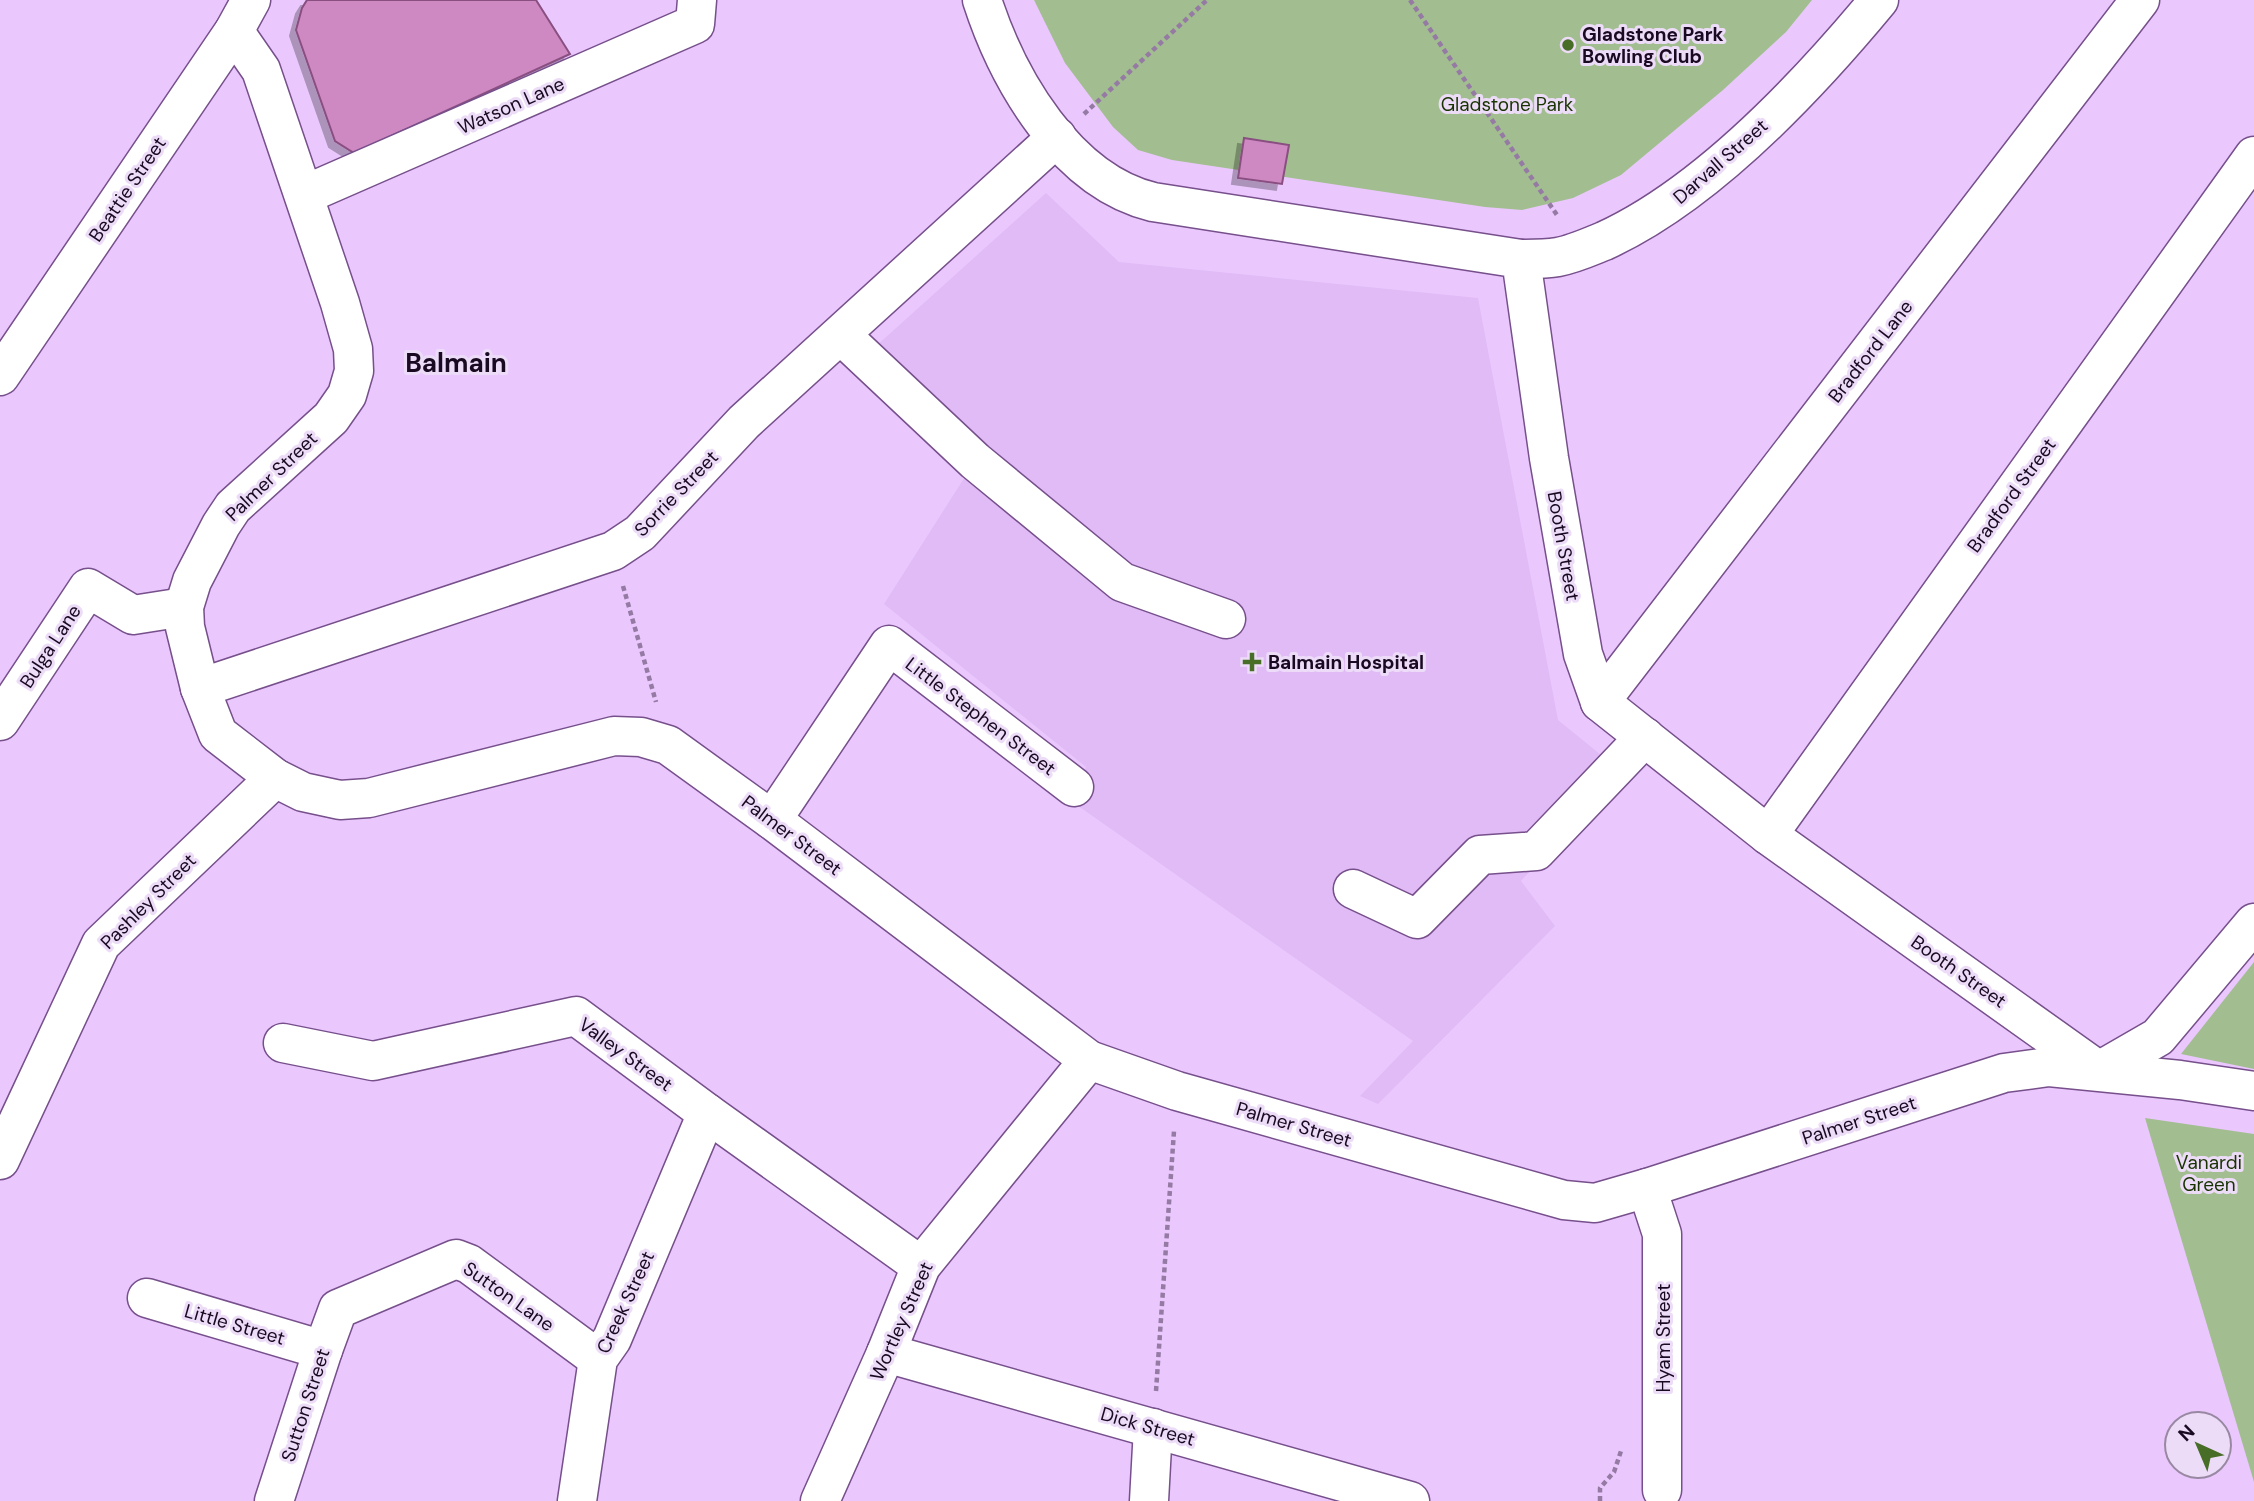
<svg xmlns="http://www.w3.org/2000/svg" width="2254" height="1501" font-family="'DM Sans',sans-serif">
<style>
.built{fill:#e0bbf6}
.green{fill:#a2be90}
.building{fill:#ce88c2;stroke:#894f80;stroke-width:2;filter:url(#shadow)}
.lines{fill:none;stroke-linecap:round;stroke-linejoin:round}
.minor-casing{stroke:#764f8b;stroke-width:41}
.path{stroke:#957aa4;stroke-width:4.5;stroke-dasharray:5 3.5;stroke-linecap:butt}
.minor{stroke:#fff;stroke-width:38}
.poi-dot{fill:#476d27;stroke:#eddcf8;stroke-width:2.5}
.labels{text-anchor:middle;stroke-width:6;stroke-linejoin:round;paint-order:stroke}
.poi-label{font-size:19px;font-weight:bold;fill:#190921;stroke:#eddcf8;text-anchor:start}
.park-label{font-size:19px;fill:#193300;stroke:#eddcf8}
.street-label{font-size:19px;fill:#190921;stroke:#eddcf8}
.district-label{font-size:26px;font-weight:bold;fill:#190921;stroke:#eddcf8}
</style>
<defs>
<filter id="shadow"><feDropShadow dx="-6" dy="6" stdDeviation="0" flood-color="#0004"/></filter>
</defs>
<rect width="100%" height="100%" fill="#eac8fe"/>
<path class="built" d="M1046 193 1119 262 1478 298 1558 720 1622 772 1521 881 1555 926 1378 1104 1360 1096 1413 1041 1074 803 1086 767 884 604 975 461 865 356Z"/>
<g class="green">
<path d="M1034 0H1812L1786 32 1723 90 1621 175 1573 198 1522 210 1485 207 1172 160 1138 150 1113 127 1065 63Z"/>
<path d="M2254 962V1069L2181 1054Z"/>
<path d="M2145 1118 2254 1134V1482Z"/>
</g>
<g class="building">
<path d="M307 0H536L570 54 354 153 335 141 296 30 302 8Z"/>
<path d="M1244 138 1289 145 1282 184 1238 178Z"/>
</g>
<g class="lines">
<g class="minor-casing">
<g id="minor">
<path d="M982 0C1008 80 1066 181 1153 202L1521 259 1549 458 1583 654 1600 702 1768 835 2099 1071"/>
<path d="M234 31 261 70 340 303 353 349 354 371 347 395 331 418 233 507 221 525 192 581 184 607 185 627 200 688 218 734 275 778 303 792 340 800 369 798 614 736 641 737 668 745 772 820 1089 1060 1177 1091 1564 1200 1595 1203 1647 1188 2004 1073 2049 1067 2180 1080 2254 1091"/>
<path d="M304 195 695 24 697 0"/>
<path d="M1521 259C1533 259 1546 259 1558 257 1574 254 1589 247 1604 241 1707 194 1807 87 1879 0"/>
<path d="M841 335 975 461 1122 582 1226 619"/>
<path d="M0 376 234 31 251 0"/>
<path d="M200 688 613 551 640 533 744 422 1057 137"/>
<path d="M1600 702 2140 0"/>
<path d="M0 721 88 588 133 615 184 607"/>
<path d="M772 820 889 645 1074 787"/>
<path d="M1768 835 2254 156"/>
<path d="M1353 889 1417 919 1480 855 1536 851 1645 737"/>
<path d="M283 1043 373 1061 576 1016 707 1113 921 1266"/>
<path d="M2099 1071 2158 1037 2254 923"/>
<path d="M0 1160 101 944 275 778"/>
<path d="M1647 1188 1662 1234V1490"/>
<path d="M147 1298 323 1350"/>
<path d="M886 1353 1410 1501"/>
<path d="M274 1501 323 1350 338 1309 456 1259 469 1264 598 1359"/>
<path d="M577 1501 598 1359 612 1339 707 1113"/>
<path d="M820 1501 886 1353 921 1266 1089 1060"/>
<path d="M1149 1501 1153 1428"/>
</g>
</g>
<g class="path">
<path d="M1410 0 1557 215"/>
<path d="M1084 114 1207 0"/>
<path d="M623 586 656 702"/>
<path d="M1156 1391 1174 1131"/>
<path d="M1600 1501V1488L1614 1472 1621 1451"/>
</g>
<use href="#minor" class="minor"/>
</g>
<g class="poi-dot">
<circle cx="1568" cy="45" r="7"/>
<path d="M1248.5 651.5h7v7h7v7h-7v7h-7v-7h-7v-7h7z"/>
</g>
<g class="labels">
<g class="poi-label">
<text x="1582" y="41">Gladstone Park<tspan x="1582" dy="22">Bowling Club</tspan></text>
<text x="1268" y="669">Balmain Hospital</text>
</g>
<g class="park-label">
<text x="1507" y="111">Gladstone Park</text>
<text x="2209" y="1169">Vanardi<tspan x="2209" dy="22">Green</tspan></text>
</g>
<g class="street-label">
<text transform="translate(511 105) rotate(-24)" y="7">Watson Lane</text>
<text transform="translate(1720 161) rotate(-41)" y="7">Darvall Street</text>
<text transform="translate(127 189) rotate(-56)" y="7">Beattie Street</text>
<text transform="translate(1870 351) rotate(-52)" y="7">Bradford Lane</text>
<text transform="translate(271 476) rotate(-44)" y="7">Palmer Street</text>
<text transform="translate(676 493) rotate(-46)" y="7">Sorrie Street</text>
<text transform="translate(2011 495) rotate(-54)" y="7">Bradford Street</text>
<text transform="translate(1564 546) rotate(80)" y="7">Booth Street</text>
<text transform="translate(50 646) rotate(-57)" y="7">Bulga Lane</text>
<text transform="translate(981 716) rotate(37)" y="7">Little Stephen Street</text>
<text transform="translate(792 835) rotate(37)" y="7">Palmer Street</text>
<text transform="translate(148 901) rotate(-45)" y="7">Pashley Street</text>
<text transform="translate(1959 971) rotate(35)" y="7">Booth Street</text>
<text transform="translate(626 1054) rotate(36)" y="7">Valley Street</text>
<text transform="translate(1859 1120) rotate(-18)" y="7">Palmer Street</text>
<text transform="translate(1294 1124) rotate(16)" y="7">Palmer Street</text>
<text transform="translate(509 1296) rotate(35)" y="7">Sutton Lane</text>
<text transform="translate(625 1302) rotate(-65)" y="7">Creek Street</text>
<text transform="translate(901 1321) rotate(-66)" y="7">Wortley Street</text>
<text transform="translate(235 1324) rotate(16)" y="7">Little Street</text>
<text transform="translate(1663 1338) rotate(-90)" y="7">Hyam Street</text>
<text transform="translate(305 1405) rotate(-72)" y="7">Sutton Street</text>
<text transform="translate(1148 1426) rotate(16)" y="7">Dick Street</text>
</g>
<g class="district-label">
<text x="456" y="372">Balmain</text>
</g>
</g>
<g transform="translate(2198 1445) rotate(316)"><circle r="33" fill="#eddcf8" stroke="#9888a2" stroke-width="2"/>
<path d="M0-5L12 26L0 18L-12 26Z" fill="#476d27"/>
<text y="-10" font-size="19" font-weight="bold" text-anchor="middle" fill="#190921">N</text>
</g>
</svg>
